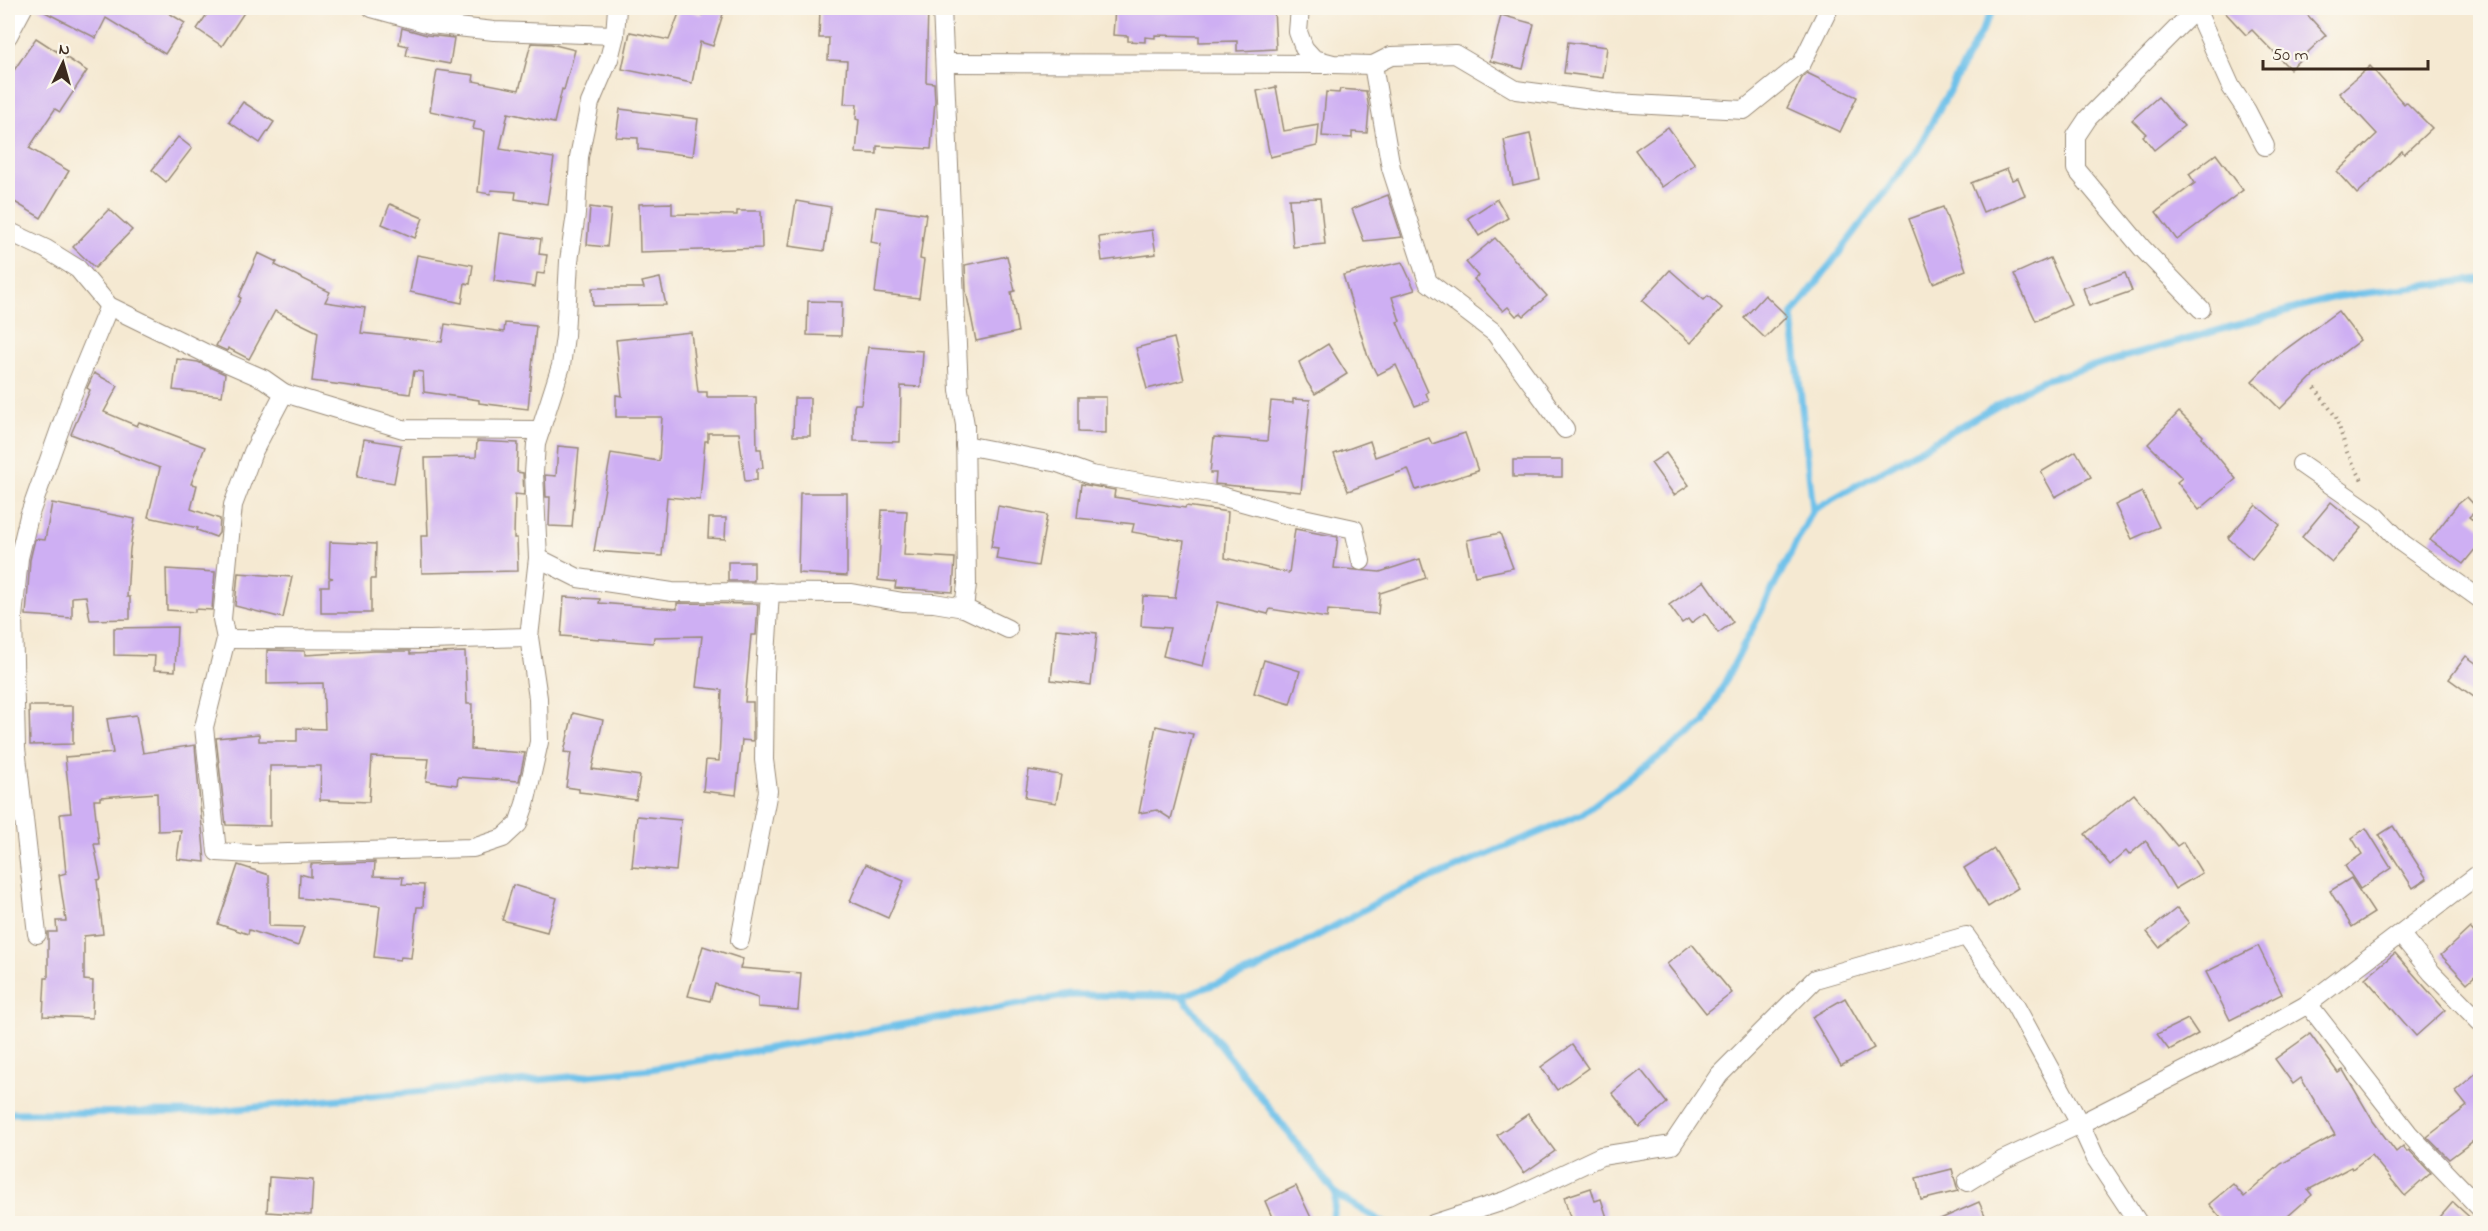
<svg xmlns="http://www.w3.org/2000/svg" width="2488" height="1231" font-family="'Indie Flower',sans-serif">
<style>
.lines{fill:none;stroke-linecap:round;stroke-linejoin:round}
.stream{stroke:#6ec1ea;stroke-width:7}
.building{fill:#ceaff3}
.minor-casing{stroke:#988a78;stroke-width:20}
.path{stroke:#988a78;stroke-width:4;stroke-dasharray:1.5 4.5;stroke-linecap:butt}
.minor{stroke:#fff;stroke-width:18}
</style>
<rect width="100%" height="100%" fill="#fbf7ec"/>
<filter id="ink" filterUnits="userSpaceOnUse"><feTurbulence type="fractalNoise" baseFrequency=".0167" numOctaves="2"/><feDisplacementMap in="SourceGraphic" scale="12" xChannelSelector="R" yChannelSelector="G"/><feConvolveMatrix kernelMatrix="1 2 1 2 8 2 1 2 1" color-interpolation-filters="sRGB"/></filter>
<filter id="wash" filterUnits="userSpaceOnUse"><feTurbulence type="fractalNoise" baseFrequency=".008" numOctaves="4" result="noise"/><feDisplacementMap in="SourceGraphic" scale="24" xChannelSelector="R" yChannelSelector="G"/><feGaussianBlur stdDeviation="1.35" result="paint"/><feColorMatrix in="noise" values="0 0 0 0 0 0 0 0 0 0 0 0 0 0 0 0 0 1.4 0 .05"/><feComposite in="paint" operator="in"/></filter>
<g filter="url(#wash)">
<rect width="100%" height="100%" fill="#f5e9d2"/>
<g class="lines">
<g class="stream">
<path d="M1813 510 1792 315 1917 150 1994 8"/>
<path d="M1182 996 1257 969 1385 898 1582 814 1704 723 1813 510 2040 381 2335 297 2480 279"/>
<path d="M8 1113 207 1112 651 1069 1070 995 1182 996 1336 1194 1385 1224"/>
<path d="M1332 1224 1336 1194"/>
</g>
</g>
<g id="blocks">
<g class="building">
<path d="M37 8H161L185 23 165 54 106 18 96 38Z"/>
<path d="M211 8H247L222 46 197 29Z"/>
<path d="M681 8 702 15 703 9 723 14 713 46 700 42 692 83 622 69 630 32 669 40Z"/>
<path d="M820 8H928L926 82 934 83 935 101 931 149 877 146V154L856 153 859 120 856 119 857 104H844L847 61 828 60 829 38H819Z"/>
<path d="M1115 8H1274L1276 49 1237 51V41L1199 42V36L1155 35V38L1145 37V42L1128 41V36L1113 35Z"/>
<path d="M2221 8H2301L2326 35 2290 69 2252 30 2246 35Z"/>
<path d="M1501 15 1534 24 1523 69 1490 61Z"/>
<path d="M402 28 427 35 454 38 450 64 406 56 408 46 399 44Z"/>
<path d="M36 38 87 71 60 112 55 109 29 148 69 171 41 218 8 198V79Z"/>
<path d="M1568 42 1607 47 1603 78 1564 73Z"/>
<path d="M531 43 551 44 575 50 564 90 562 89 554 123 508 113 500 149 554 158 547 204 515 199 516 192 491 190 490 194 478 192 484 131 473 129 475 121 430 111 437 70 474 75 473 81 519 90Z"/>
<path d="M2370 66 2404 104 2406 102 2432 128 2404 154 2402 151 2357 194 2337 172 2377 134 2339 93Z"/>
<path d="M1807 73 1857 97 1840 132 1787 108 1802 78Z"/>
<path d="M1276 87 1284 131 1319 125 1317 146 1270 157 1257 91Z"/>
<path d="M1340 89 1366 91 1369 109 1367 133 1352 132V138L1322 136 1326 92 1339 93Z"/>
<path d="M2158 97 2184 126 2154 150 2143 136 2146 134 2132 120Z"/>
<path d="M243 102 274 122 260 143 229 122Z"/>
<path d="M620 109 698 119 693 156 638 149V138L616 137Z"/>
<path d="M1668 127 1695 164 1662 187 1635 150Z"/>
<path d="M1530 134 1540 179 1513 185 1504 140Z"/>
<path d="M178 137 192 148 166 182 152 170Z"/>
<path d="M2216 154 2243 190 2177 240 2156 212 2195 183 2189 174Z"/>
<path d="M2007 169 2012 180 2018 178 2025 195 1983 212 1971 183Z"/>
<path d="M1388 195 1402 237 1364 241 1352 209Z"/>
<path d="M1320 198 1325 244 1293 247 1289 199Z"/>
<path d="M1497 199 1508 218 1479 236 1468 218Z"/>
<path d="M796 201 831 207 824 251 789 246Z"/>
<path d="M672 203V214L737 215V211H761L762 248 640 252 639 204Z"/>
<path d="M390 204 423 218 415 238 382 224Z"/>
<path d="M590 207 611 210 607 247 587 245Z"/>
<path d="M876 207 926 214 920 259 924 260 919 298 875 293 881 244 871 242Z"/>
<path d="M1943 207 1966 270 1933 283 1909 219Z"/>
<path d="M109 209 132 230 95 268 73 247Z"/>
<path d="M1152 230 1156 254 1102 261 1099 237Z"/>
<path d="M500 233 541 239 539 254 547 255 544 274 537 273 535 287 494 281Z"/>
<path d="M1495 238 1547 296 1524 316 1521 313 1516 316 1508 307 1503 311 1474 279 1478 276 1466 262Z"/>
<path d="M258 253 277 262 275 265 330 292 325 302 365 308 361 333 442 342 445 324 504 332 505 323 536 326 528 409 479 403V400L424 392 423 372 414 371 410 394 312 381 318 332 275 311 249 359 228 348 227 351 216 346 241 298 239 297Z"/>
<path d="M417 255 473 265 470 284 465 283 462 303 410 292Z"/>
<path d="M1007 256 1015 291 1011 292 1018 332 976 341 966 291 965 265Z"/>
<path d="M2050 258 2071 304 2036 321 2014 274Z"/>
<path d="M1402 262 1415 290 1392 297 1400 321 1397 322 1428 392 1426 393 1429 401 1415 406 1396 365 1377 375 1368 357 1343 275Z"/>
<path d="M1670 270 1704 300 1708 296 1722 308 1691 343 1642 301Z"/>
<path d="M2125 273 2132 291 2089 306 2083 288Z"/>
<path d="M660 278 666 305 593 306 592 288H644L642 282Z"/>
<path d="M1765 295 1787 316 1765 338 1744 318Z"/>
<path d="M808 301 842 302 841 336 807 335Z"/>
<path d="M2338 311 2360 340 2314 375 2280 409 2252 381 2278 355Z"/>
<path d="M691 332 698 392H707V397H756L757 449H761L763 468 757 469V480L745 481 739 433H708V441H705L700 500 667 497 662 556 594 551 611 453 659 461 662 417H616V395L622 396 616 340Z"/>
<path d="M1174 338 1184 380 1147 389 1136 348Z"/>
<path d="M1328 344 1347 374 1315 394 1307 382 1299 362Z"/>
<path d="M868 347 923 351 921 387 901 386 900 442 854 441V407L855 404H861Z"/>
<path d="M177 359 198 362 225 374 222 396 173 390Z"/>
<path d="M94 373 118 386 104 412 137 426 139 422 205 447 191 484 197 485 191 509 220 519 219 533 216 537 197 530 198 528 148 517 160 468 71 434 90 390 87 388Z"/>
<path d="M1078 397H1106V433L1078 432Z"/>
<path d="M794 398H810V436H793Z"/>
<path d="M1293 399 1310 400 1301 492 1215 484 1216 473H1210L1214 437 1267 441 1271 401 1293 403Z"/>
<path d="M2179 412 2203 436 2202 438 2236 479 2199 510 2177 482 2182 478 2148 444Z"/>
<path d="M1465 433 1478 471 1416 490 1408 469 1348 491 1334 454 1370 441 1375 457 1429 438 1432 444Z"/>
<path d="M364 439 401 445 394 483 357 477Z"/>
<path d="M477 441 518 443 517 472 523 473 524 495 515 494 514 538H517L518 571 422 573 421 536H428L425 458 476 457Z"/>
<path d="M558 446 579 448 572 527 549 526 550 497H546L545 475 556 476Z"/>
<path d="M2076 451 2091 477 2055 497 2041 472Z"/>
<path d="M1666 453 1689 485 1674 495 1651 463Z"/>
<rect x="1513" y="460" width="49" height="17"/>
<path d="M1081 484 1115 490 1114 497 1185 508 1186 506 1228 512 1225 558 1289 573 1295 529 1338 537 1334 568 1380 572 1420 559 1426 578 1380 593 1378 614 1328 610 1327 618 1270 609 1268 614 1218 602 1203 666 1163 656 1170 628 1141 626 1143 596 1175 598 1184 541 1132 532 1134 524 1077 518Z"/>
<path d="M2142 492 2159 527 2132 539 2115 505Z"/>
<path d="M800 493H847V576L798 573Z"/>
<path d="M2467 497 2478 509 2469 517 2481 527V542L2463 564 2430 540 2457 505Z"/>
<path d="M2331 502 2362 528 2332 562 2302 537Z"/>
<path d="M52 503 135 519 130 549 127 597H130V619L90 620 86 596 72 597V618L26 615 30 560 35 539 45 540Z"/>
<path d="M2256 505 2280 525 2252 559 2228 538Z"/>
<path d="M998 506 1047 515 1038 566 996 559 998 548 991 547Z"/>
<path d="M882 510 907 511 904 555 955 558 953 592 895 588 896 582 878 580Z"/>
<path d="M709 518H726L725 539 708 538Z"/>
<path d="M1500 533 1513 568 1475 576 1467 540Z"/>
<path d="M330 542 376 544 375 579H371V613H321V586H329V579L333 578 329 577Z"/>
<rect x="728" y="562" width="26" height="19"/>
<path d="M166 569 215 572 212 610 195 609V612L167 610Z"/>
<path d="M238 573 292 577 283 618 235 606Z"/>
<path d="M1704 581 1733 622 1718 633 1705 613 1691 623 1688 619 1682 623 1669 605Z"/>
<path d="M564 597 600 599 599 603 677 609V603L758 604 756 635H751L745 702H753V741L742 740 736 795 703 791 706 760 719 761 722 690 696 687 702 636 654 637 653 643 561 636Z"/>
<path d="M177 627 175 671 154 670 155 656 114 655V628Z"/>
<path d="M1056 629 1097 633 1091 685 1051 680Z"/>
<path d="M267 650 305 651V655L373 651H410V654L465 652 467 704H472L471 749 525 753 519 781 458 777 457 785 426 781 429 759 372 757 369 802 320 800 321 766H270V826L226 825 216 738 259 734V741H297V728L325 729 323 683 267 684Z"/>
<path d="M2466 656 2481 667V702L2449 679Z"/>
<path d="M1264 660 1300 671 1290 704 1254 693Z"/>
<path d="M29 706H73V744L30 745Z"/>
<path d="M573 713 603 720 592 769 640 776 636 800 588 793 579 792V789L566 787 571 753 564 752Z"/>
<path d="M136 715 143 753 195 745 205 862 177 859 181 830 158 831 157 793 100 797V800H94L99 844H94L101 879 97 880 103 934 84 936V980L93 981 92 1018 43 1016 45 978H48V932H57L56 921H66L59 875 66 873 60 814 71 813 65 757 113 753 107 719Z"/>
<path d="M1156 726 1193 734 1171 819 1157 810 1139 813Z"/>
<path d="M1029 770 1061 775 1056 803 1025 798Z"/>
<path d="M2134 794 2177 846 2183 842 2202 873 2175 889 2146 841 2129 855 2126 851 2110 865 2085 834Z"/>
<path d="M637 816 681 820 676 871 632 867Z"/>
<path d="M2393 826 2427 879 2413 888 2379 835Z"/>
<path d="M2366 828 2391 868 2360 889 2345 866 2362 854 2352 838Z"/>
<path d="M1994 849 2018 888 1988 907 1964 868Z"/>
<path d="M375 862 374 876 403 877 402 884 424 885 423 907H417L411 958 401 957 400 960 374 957 380 906 299 898 300 874 311 877V864Z"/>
<path d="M866 864 904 881 888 918 850 901Z"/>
<path d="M238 865 269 875V926L304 927 298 946 249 930 248 934 218 924Z"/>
<path d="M2351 878 2374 913 2352 927 2330 891Z"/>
<path d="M513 885 557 898 547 932 502 920Z"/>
<path d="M2177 908 2189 923 2159 947 2147 932Z"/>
<path d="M2470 928 2481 940V970L2467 983 2441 955Z"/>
<path d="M1692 944 1732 993 1706 1013 1667 964Z"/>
<path d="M703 946 743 959 740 968 801 973 798 1010 758 1007V998L715 984 710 1001 688 996Z"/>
<path d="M2258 946 2282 994 2230 1020 2206 972Z"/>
<path d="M2395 953 2445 1010 2416 1036 2365 978Z"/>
<path d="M1845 998 1874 1048 1841 1066 1812 1017Z"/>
<path d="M2188 1019 2198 1034 2169 1050 2157 1034Z"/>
<path d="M2310 1034 2338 1073 2343 1070 2373 1121 2396 1152 2403 1146 2407 1152 2409 1150 2431 1173 2405 1196 2371 1155 2352 1169 2351 1167 2308 1190 2312 1195 2279 1224H2226L2209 1204 2233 1184 2244 1197 2281 1164 2335 1135 2301 1078 2293 1084 2275 1059Z"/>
<path d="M1572 1045 1588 1068 1557 1090 1541 1067Z"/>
<path d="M2481 1069V1135L2449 1159 2427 1137 2467 1106 2455 1091Z"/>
<path d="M1641 1070 1667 1103 1639 1127 1612 1093Z"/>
<path d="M1528 1114 1555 1151 1524 1173 1497 1135Z"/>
<path d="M1952 1169 1958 1191 1921 1200 1916 1178Z"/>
<path d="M269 1177 313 1180 311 1215 267 1212Z"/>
<path d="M1296 1186 1314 1224H1275L1265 1201Z"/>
<path d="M1591 1188 1595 1201 1601 1199 1609 1224H1572L1564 1197Z"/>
<path d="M1979 1202 1989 1224H1929Z"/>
<path d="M2453 1202 2477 1224H2434Z"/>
</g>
</g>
</g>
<g filter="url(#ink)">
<use href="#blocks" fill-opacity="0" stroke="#988a78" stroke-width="1.5"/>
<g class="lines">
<g class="minor-casing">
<g id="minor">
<path d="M372 8 430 24 494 31 615 35"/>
<path d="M942 8 959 390 965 425 967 584 964 608"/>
<path d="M1300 8 1298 32 1304 48 1314 59 1333 64 1373 65 1391 56 1455 54 1516 90 1615 103 1744 110 1802 63 1829 8"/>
<path d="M2197 8 2088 118 2076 136V169L2142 248 2201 309"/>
<path d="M2196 9 2231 87 2247 111 2265 146"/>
<path d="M8 36 23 8"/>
<path d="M945 63 1327 64"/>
<path d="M1373 65 1391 168 1428 282 1495 333 1565 429"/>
<path d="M8 231 46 249 78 269 109 306 207 354 264 379 284 393 253 452 233 505 222 619 226 639 204 727 217 852 252 854 473 848 503 838 518 824 525 804 539 742 538 698 529 637 538 558 534 473 536 444 561 366 565 336 569 261 576 214 579 157 590 103 609 59 615 35 617 8"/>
<path d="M284 393 403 429 541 430"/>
<path d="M965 445 1058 463 1091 475 1221 496 1285 514 1354 529 1361 561"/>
<path d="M2301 464 2377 517 2402 543 2480 599"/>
<path d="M538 558 578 578 672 592 852 593 903 602 934 603 964 608 1008 629"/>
<path d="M226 639 430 640 529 637"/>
<path d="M37 934 16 748 13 617 19 558 29 516 71 398 109 306"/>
<path d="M2401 935 2432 973 2480 1022"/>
<path d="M740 940 768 791 764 760 765 673 770 592"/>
<path d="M2308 1004 2409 1134 2480 1208"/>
<path d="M1967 1182 2003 1160 2080 1124 2237 1044 2308 1004 2480 873"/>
<path d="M1433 1224 1510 1199 1601 1156 1672 1145 1719 1075 1815 979 1966 936 2015 1005 2080 1124 2096 1159 2139 1224"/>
</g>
</g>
<path class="path" d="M2315 388 2336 417 2347 452 2363 482"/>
<use href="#minor" class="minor"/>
</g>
</g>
<rect width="2488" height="1231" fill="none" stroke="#fbf7ec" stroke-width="30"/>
<g transform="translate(63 63) rotate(5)" stroke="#fbf7ec" stroke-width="4.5" paint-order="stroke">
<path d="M0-4.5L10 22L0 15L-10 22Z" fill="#3b2a1e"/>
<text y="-9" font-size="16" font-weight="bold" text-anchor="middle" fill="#3b2a1e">N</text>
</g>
<path d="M2263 60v9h165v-9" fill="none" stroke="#3b2a1e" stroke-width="3"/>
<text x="2272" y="60" font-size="18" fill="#3b2a1e" stroke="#fbf7ec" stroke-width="4.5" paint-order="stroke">50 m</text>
</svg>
